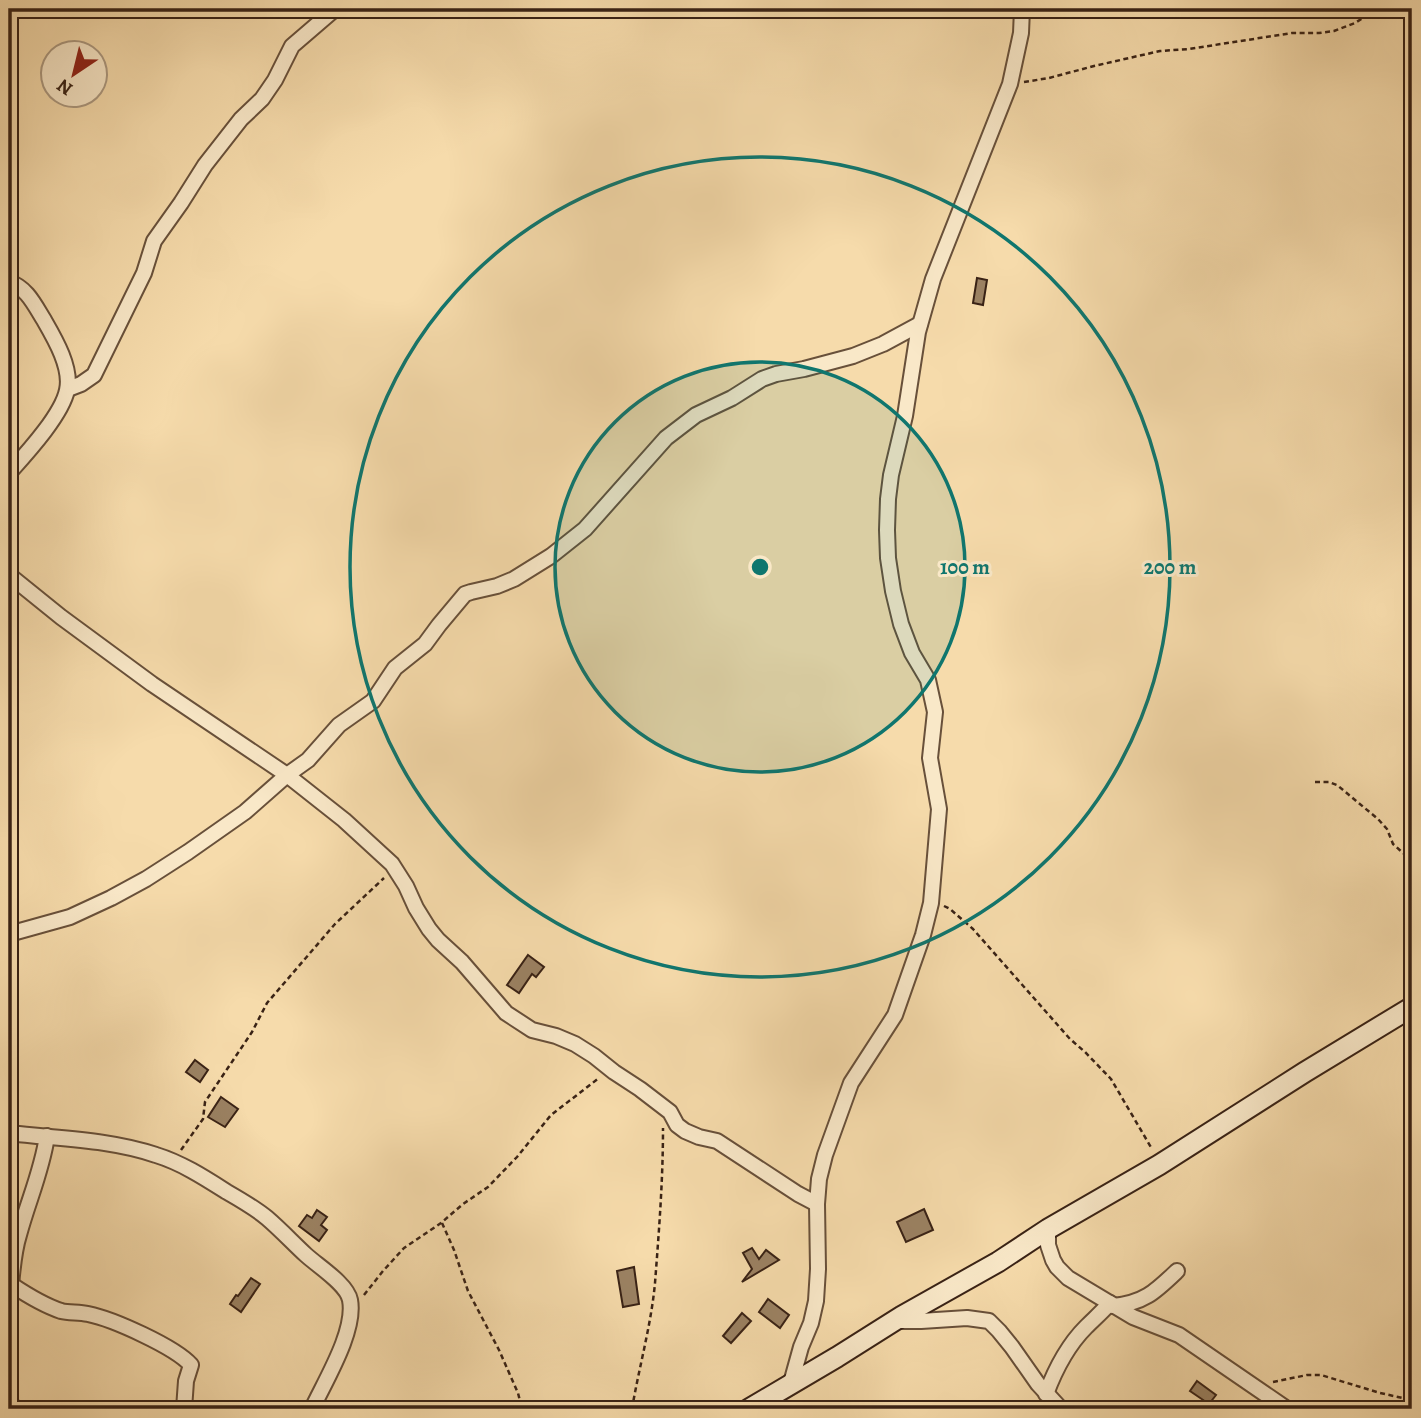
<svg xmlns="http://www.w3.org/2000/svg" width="1421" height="1418" font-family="Alegreya,serif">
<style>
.building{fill:#9b8263;stroke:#392215;stroke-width:2}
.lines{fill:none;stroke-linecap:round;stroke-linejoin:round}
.minor-casing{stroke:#68503a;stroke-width:18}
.secondary-casing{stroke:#392215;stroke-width:23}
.path{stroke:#392215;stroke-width:2.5;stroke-dasharray:5 3.5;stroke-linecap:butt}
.minor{stroke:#f9e8c8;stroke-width:14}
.secondary{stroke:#f9e8c8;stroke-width:19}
.ring{fill:none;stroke:#0f766e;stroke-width:3.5}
.centre{fill:#0f766e;stroke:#f9e8c8;stroke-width:3.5}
.ring-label{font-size:21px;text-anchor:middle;font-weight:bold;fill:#0f766e;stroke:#f9e8c8;stroke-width:6;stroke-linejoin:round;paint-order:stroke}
</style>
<rect width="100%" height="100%" fill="#f6dbab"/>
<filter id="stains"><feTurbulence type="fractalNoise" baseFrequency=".00286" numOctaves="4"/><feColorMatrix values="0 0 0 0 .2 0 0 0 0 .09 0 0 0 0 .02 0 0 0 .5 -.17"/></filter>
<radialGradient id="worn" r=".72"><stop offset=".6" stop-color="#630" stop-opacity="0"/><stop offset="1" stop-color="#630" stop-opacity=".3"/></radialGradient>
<g class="building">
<path d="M977 278 987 280 983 305 973 303Z"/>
<path d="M528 955 544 967 536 977 532 974 519 993 507 985Z"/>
<path d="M195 1060 208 1070 200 1082 186 1072Z"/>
<path d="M221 1097 238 1109 225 1127 208 1117Z"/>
<path d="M924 1209 933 1230 906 1242 897 1222Z"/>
<path d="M317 1210 327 1217 321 1225 327 1230 319 1241 299 1226 307 1215 312 1218Z"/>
<path d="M752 1248 759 1259 766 1250 779 1260 742 1282 752 1269 743 1253Z"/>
<path d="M634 1267 639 1304 623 1307 617 1271Z"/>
<path d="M251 1278 260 1284 241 1312 230 1304 236 1295 238 1296Z"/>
<path d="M768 1299 789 1315 780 1328 759 1312Z"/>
<path d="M742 1313 751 1321 731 1343 723 1336Z"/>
<path d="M1197 1381 1216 1395 1209 1404 1190 1391Z"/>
</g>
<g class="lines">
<g class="minor-casing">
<g id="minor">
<path d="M9 282C27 288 34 304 44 320 55 339 72 368 67 390 62 415 26 454 9 473"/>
<path d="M68 389 81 384 94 375 144 273 154 241 181 203 205 165 241 119 262 99 275 80 292 46 335 9"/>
<path d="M9 575 61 617 152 684 287 775 344 820 392 864 406 886 416 908 429 929 438 940 462 962 506 1013 532 1030 556 1036 575 1044 594 1056 614 1072 640 1089 670 1112 677 1125 685 1131 699 1137 717 1141 798 1194 817 1204"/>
<path d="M9 934 70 917 111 898 146 879 188 852 245 812 287 775 308 760 339 725 373 701 395 668 425 644 439 625 465 594 471 592 497 586 514 579 551 556 585 529 666 438 696 415 732 398 762 379 776 374 804 369 853 356 883 344 920 324"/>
<path d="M9 1133C58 1139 109 1139 156 1155 182 1163 205 1178 227 1192 241 1200 255 1208 267 1218 281 1230 293 1243 306 1255 318 1266 347 1284 350 1300 356 1331 325 1381 312 1409"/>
<path d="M1048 1229V1245L1053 1260 1057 1267 1068 1278 1133 1317 1179 1335 1287 1409"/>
<path d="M12 1285C27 1295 43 1305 61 1311 69 1313 79 1312 88 1314 113 1319 175 1347 191 1365L186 1381 184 1409"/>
<path d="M9 1305C12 1282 12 1257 19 1235 28 1201 42 1171 47 1136"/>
<path d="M1113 1306C1144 1303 1155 1292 1177 1271"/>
<path d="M896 1321H921L967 1318 989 1321 999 1331 1012 1347 1038 1384 1061 1409"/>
<path d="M791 1383 801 1347 811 1323 816 1301 818 1269 817 1204 819 1179 825 1155 851 1083 895 1015 923 935 931 903 939 809 930 758 935 712 928 680 912 653 901 624 893 591 888 558 887 530 888 499 891 475 905 416 918 332 933 279 1010 84 1021 33 1022 9"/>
<path d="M1046 1394C1055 1370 1068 1345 1086 1327 1094 1319 1102 1312 1110 1303"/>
<path d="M9 1402 16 1409"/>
</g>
</g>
<g class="secondary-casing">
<path id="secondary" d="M749 1409 837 1357 902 1316 998 1262 1048 1229 1159 1165 1305 1072 1412 1007"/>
</g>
<g class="path">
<path d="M1024 82 1049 78 1094 66 1160 51 1189 49 1292 33H1319L1334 31 1355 23 1377 9"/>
<path d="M1315 782H1329L1337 785 1378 819 1387 829 1393 844 1412 861"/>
<path d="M944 906 950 909 973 929 1070 1039 1085 1052 1111 1079 1152 1149"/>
<path d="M181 1150 203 1119 205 1102 252 1032 267 1003 335 924 384 878"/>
<path d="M442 1223 454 1250 468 1291 499 1350 518 1393 522 1409"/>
<path d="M364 1295 383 1271 404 1248 441 1223 463 1204 488 1187 517 1157 551 1115 599 1078"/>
<path d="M1273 1382 1307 1375H1321L1380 1393 1412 1400"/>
<path d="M632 1409C639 1367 651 1326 655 1283 659 1231 663 1180 663 1128"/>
</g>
<use href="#minor" class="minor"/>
<use href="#secondary" class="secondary"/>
</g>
<circle cx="760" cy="567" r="205" fill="#0f766e" fill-opacity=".12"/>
<g class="ring">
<circle cx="760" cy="567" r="205"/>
<circle cx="760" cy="567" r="410"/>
</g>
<circle cx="760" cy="567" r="10" class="centre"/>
<g class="ring-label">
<text x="965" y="574">100 m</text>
<text x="1170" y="574">200 m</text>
</g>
<rect width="1421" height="1418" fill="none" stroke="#f6dbab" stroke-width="35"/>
<rect x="10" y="10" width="1400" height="1397" fill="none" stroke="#392215" stroke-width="3.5"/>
<rect x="18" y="18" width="1386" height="1383" fill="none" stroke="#392215" stroke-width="2"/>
<g transform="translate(74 74) rotate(215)"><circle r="33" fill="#f9e8c8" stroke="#ac9980" stroke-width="2"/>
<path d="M0-5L12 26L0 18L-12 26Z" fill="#8f2418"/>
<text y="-10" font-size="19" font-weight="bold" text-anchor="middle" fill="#392215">N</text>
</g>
<rect width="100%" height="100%" filter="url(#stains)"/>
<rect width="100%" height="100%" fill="url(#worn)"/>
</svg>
